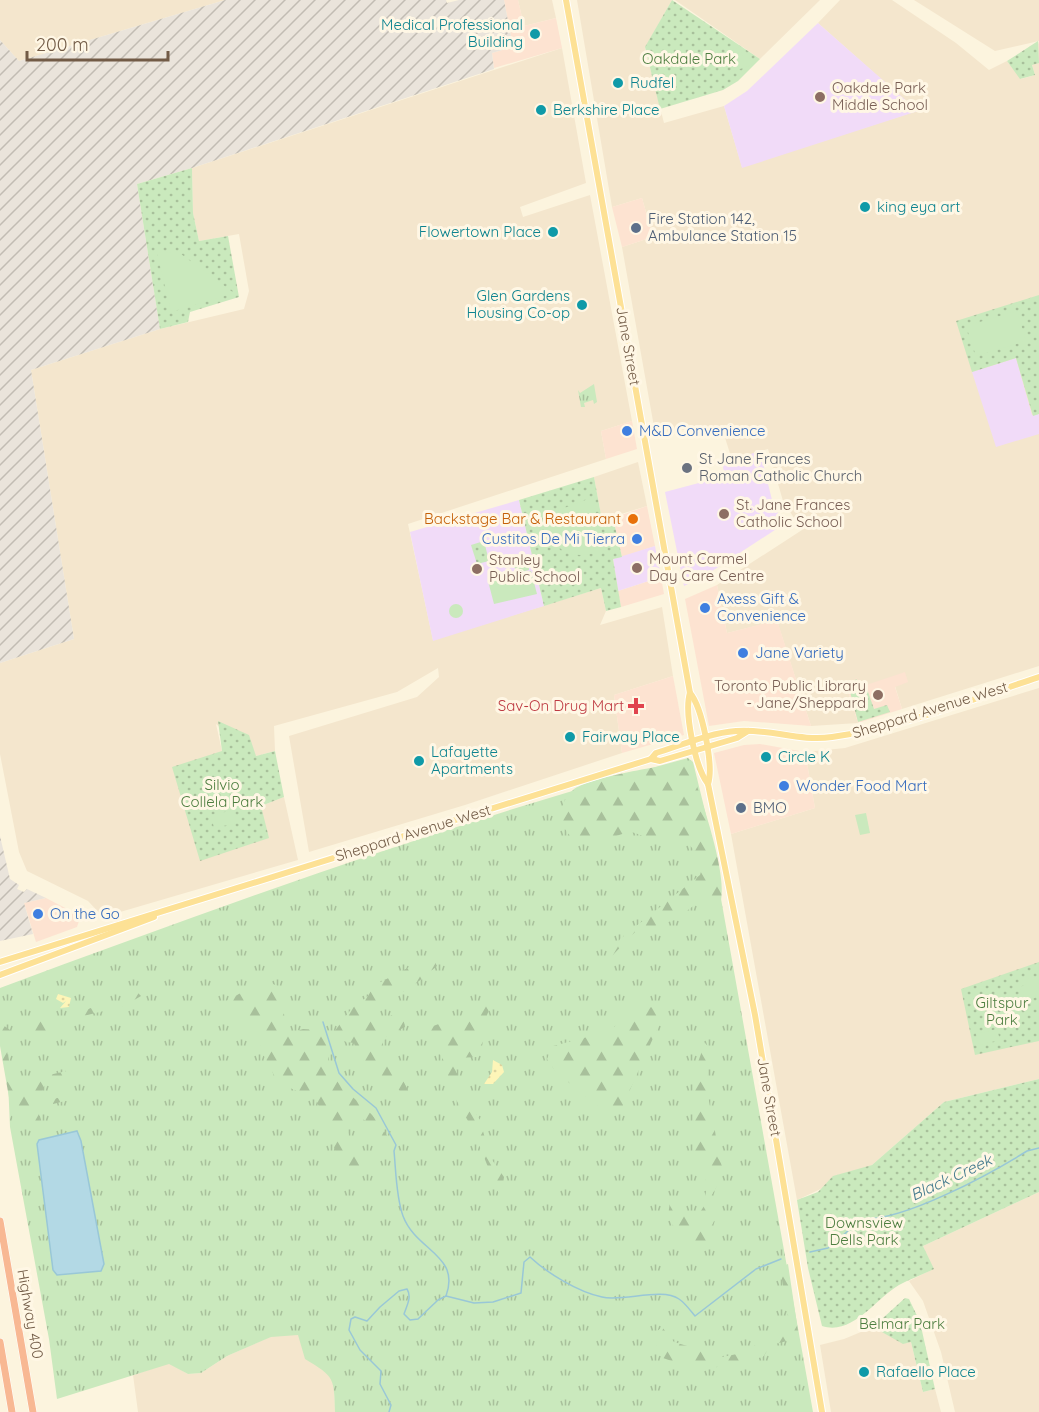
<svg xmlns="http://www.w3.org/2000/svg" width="1039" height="1412" font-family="Quicksand,sans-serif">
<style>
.residential{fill:#f4e6cd}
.commercial{fill:#fde3d1}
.industrial{fill:url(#industrial-furrows)}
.education{fill:#f1dbf8}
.grass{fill:url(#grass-tufts)}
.forest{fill:url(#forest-firs)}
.sand{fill:url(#sand-dots)}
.park{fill:url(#park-dots)}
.pitch{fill:#cae9bd}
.water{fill:#b3d9e5;stroke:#99c7d7;stroke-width:1.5}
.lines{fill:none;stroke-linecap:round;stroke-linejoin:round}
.stream{stroke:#99c7d7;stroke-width:1.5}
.major-casing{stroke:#fff;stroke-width:8}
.highway-casing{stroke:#fff;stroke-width:8}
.major{stroke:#fde195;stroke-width:6}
.highway{stroke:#f8b893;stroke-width:7}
.culture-dot{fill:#0f9aa8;stroke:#fff7e5;stroke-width:2}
.education-dot{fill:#8d6e63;stroke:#fff7e5;stroke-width:2}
.service-dot{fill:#5c6f8a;stroke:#fff7e5;stroke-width:2}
.shop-dot{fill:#3f7fe0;stroke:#fff7e5;stroke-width:2}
.worship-dot{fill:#6b7280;stroke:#fff7e5;stroke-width:2}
.food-dot{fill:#e8710a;stroke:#fff7e5;stroke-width:2}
.health-dot{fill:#e0444e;stroke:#fff7e5;stroke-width:2}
.labels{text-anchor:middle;stroke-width:6;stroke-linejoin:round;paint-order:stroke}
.culture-label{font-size:15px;fill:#0d838f;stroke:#fff7e5;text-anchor:start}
.park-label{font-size:15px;fill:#4d7e40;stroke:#fff7e5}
.education-label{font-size:15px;fill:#785e54;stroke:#fff7e5;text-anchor:start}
.service-label{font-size:15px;fill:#4e5e75;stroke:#fff7e5;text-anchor:start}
.street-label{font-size:15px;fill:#725b46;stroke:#fff7e5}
.shop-label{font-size:15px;fill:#366cbe;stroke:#fff7e5;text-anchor:start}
.worship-label{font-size:15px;fill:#5b616d;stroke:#fff7e5;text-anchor:start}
.food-label{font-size:15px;fill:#c56008;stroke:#fff7e5;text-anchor:end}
.health-label{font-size:15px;fill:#be3a42;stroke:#fff7e5;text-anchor:end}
.water-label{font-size:16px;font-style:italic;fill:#42798d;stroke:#fff7e5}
</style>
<defs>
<pattern id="industrial-furrows" width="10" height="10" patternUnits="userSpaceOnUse" patternTransform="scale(1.5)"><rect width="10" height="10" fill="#eae4db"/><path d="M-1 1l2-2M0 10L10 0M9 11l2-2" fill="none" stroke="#c2bcb3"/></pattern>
<pattern id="grass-tufts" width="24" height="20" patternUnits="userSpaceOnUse" patternTransform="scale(1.5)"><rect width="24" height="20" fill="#cae9bd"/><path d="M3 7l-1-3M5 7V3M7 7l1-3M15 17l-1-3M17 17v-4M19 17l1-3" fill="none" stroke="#a8c09b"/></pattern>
<pattern id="forest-firs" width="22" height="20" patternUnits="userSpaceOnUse" patternTransform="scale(1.5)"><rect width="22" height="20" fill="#cae9bd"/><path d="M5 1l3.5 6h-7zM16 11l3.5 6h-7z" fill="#a8c09b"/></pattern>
<pattern id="sand-dots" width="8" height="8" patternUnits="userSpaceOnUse" patternTransform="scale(1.5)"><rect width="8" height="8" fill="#fdf5b8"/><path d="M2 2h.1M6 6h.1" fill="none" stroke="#dcd4a0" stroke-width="1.8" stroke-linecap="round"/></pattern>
<pattern id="park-dots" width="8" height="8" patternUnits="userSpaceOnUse" patternTransform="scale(1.5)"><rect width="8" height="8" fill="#cae9bd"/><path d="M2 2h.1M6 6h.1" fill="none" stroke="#a8c09b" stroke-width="1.8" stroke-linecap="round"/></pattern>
</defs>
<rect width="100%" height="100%" fill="#fcf4de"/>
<g class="residential">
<path d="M0 0H225L19 61 0 40Z"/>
<path d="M518 0H552L556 18 524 26Z"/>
<path d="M577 0H672L645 48 664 123 724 106 742 167 917 111 818 23 840 0H892L956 43 989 70 1007 61 1021 79 1035 75 1032 65 1039 41 995 51 914 0H1039V666L902 709 895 686 866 685 847 688 858 723 811 726 777 621 727 633 717 585 802 530 783 501 768 449 732 460 722 428 690 432 678 428 656 438 622 247 653 237 642 198 612 207Z"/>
<path d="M675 0H820L760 59Z"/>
<path d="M562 48 586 183 520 207 523 217 590 195 632 421 601 431 606 459 408 524 433 640 601 588 606 611 600 625 662 607 673 676 614 695 622 753 465 805 309 852 289 736 417 697 439 677 438 668 397 692 274 726 275 751 256 756 216 724 222 751 261 806 284 797 298 860 103 917 88 901 27 871 19 852 0 754V663L74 639 31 370 160 329 244 309 249 291 239 234 199 241 193 213 192 168Z"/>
<path d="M638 462 647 506 602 520 594 477Z"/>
<path d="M1039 688V1079L944 1102 872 1165 797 1200 731 834 815 808 805 752 845 748Z"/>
<path d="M1039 1192V1412H955L941 1352 923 1301 909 1281 933 1269 923 1246Z"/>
<path d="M295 1326 334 1376 335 1412H138L133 1375 169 1363 188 1374 201 1373 227 1356Z"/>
<path d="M873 1327 903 1343 911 1342 923 1392 935 1389 941 1412H831L820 1345 844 1339Z"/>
</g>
<g class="commercial">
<path d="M504 0H518L524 26 556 18 562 48 494 68 492 53 513 47Z"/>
<path d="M642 198 653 237 622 247 612 207Z"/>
<path d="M632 421 637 449 606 459 601 431Z"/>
<path d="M647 506 655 546 622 557 613 518Z"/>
<path d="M661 577 664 594 621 607 618 591Z"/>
<path d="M717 585 727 633 777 620 811 726 744 721 709 726 685 599Z"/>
<path d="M905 672 908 682 895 687 902 709 858 723 847 688 856 678 866 685Z"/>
<path d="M673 676 684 735 622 753 614 695Z"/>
<path d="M760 744 805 752 815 808 731 834 714 753 744 745Z"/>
<path d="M46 898 73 912 79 921 77 927 36 942 24 903Z"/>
</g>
<g class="industrial">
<path d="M225 0H446L447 3 459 0H504L513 47 492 53 494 69 192 168 137 184 160 329 31 370 74 639 0 663V40L19 61Z"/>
<path d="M0 836 10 879 19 885 17 889 24 892 27 889 46 898 24 903 33 934 0 941Z"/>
</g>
<g class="education">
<path d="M818 23 918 111 742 168 724 106 747 91Z"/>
<path d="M1016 358 1032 415 1039 414V434L996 447 972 372Z"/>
<path d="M760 451 773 504 784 524 703 577 684 586 665 492 725 476 722 463Z"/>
<path d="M519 500 544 606 433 641 410 532Z"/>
<path d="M655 546 661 577 618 591 613 559Z"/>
</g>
<g class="grass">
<path d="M594 384 597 402 594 404 593 400 584 403 585 407H581L578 390 580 393Z"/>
<path d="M688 758 693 762 706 815 813 1412H335C334 1378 335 1377 305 1359L298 1335 271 1337 227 1356 201 1373 188 1374 169 1364 57 1399 49 1339 10 1127 7 1059 0 1019V988C226 904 455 821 688 758Z"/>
</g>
<g class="forest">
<path d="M689 762C699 793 730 877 720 905L701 900 675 920 635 932 609 959 620 939 700 875 704 862C677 831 688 837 647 836 639 836 634 830 625 833 611 837 596 846 581 842 570 839 563 829 562 818 560 808 565 797 573 790 588 777 666 765 689 762Z"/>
<path d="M427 958 434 960 437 966 407 991 386 996V1002L367 1013 370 1020 380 1022 402 1009 405 1027 387 1036C371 1056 389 1063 401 1077 405 1082 407 1089 410 1095H405C390 1080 358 1066 354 1043L346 1042 334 1032 352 1008 368 996 373 986Z"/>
<path d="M273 984 280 987C287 1003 280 1018 290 1033L303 1029 333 1031C333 1041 328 1055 328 1058 332 1086 356 1097 373 1116 379 1123 384 1131 389 1139L388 1150 378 1149 367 1122 346 1108 345 1124 361 1170 359 1177 351 1178 343 1171 316 1099 278 1083 261 1050 259 1034 221 1004 246 990Z"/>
<path d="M137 992 141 996 124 1006 63 1021 46 1042 37 1048 20 1022 75 1015 102 1003H123Z"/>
<path d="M496 993 487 1015 481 1053 477 1057 457 1058 455 1065 461 1091 480 1120 490 1157 504 1177 501 1199 473 1130 453 1094 444 1061 425 1029 477 1010Z"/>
<path d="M0 1001 3 1025 10 1030V1041L6 1047 14 1083 71 1070 73 1078 63 1082 69 1100 53 1104V1099L62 1097 57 1083 44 1086 38 1107 40 1121 14 1126 0 1046Z"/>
<path d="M656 1007 663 1016 620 1112 600 1108 556 1072 547 1059 553 1046 610 1031 633 1008Z"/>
<path d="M705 1043 712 1051C703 1078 708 1098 714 1125 717 1142 718 1156 724 1172L711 1197 715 1217 707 1248C693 1254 674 1229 668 1217L670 1201 683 1216 699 1214 704 1206 707 1184 704 1174 694 1163V1073Z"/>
<path d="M788 1264 799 1338 771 1345 763 1357 708 1369H695L663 1358 658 1351 654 1334 662 1327 674 1342 704 1351 717 1358 737 1354 790 1329 780 1267Z"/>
</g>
<g class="sand">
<path d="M58 994 71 998 69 1007 60 1008 66 1001 63 1003 56 999Z"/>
<path d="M493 1060 502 1065 504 1072 493 1084H484L492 1072Z"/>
</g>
<g class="park">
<path d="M672 0 760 59 738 81 723 90 660 109 645 47Z"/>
<path d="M1038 41 1039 63 1032 65 1035 75 1020 79 1007 61Z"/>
<path d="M192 168 193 213 199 241 228 236 239 297 190 312 188 322 160 329 137 184Z"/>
<path d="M1039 295V414L1033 416 1016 358 972 372 956 321Z"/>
<path d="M594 477 602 520 613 518 622 557 613 559 621 607 606 611 601 588 544 606 519 500Z"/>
<path d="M484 541 489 561 477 564 471 545Z"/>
<path d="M856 679 866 686 874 709 887 705 890 712 858 722 849 688Z"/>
<path d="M218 721 249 735 256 756 275 751 284 797 261 806 269 838 200 861 172 767 222 751Z"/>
<path d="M1039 962V1041L975 1055 961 989Z"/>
<path d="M1039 1079V1192L923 1246 934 1269C922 1275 910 1279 899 1285 876 1298 853 1336 822 1326L808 1268 797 1200 818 1192 833 1176 872 1165 944 1102Z"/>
<path d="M905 1298 909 1299 920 1322 935 1389 923 1392 911 1342 903 1344 873 1327Z"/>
</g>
<g class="pitch">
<path d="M740 47 744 59 749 57 752 65 734 71 727 51Z"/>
<path d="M170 252 181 254 234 293 171 312 157 253Z"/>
<path d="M1017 311 1026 341 976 356 966 326Z"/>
<path d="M588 499 593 503 607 550C570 561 554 555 543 516Z"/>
<path d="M528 555 529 570 517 573 512 562Z"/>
<path d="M531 571 537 594 494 604 488 581Z"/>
<circle cx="456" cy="611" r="7"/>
<path d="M234 810 237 823 214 828 211 815Z"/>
<path d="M866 813 870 833 860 835 855 815Z"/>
<path d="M1033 977 1039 980 1035 998H1024L1020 987 1027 984 1026 980Z"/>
<path d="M997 1029 1000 1040 979 1045 976 1034Z"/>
</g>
<path class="water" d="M77 1131 81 1141 104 1264 101 1271 57 1275 53 1270 37 1144 39 1140Z"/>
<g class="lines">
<g class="stream">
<path d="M323 1022 339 1073 353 1089 376 1108 396 1145 394 1151C396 1171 396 1197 403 1216 416 1251 461 1255 446 1296"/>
<path d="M810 1252 828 1248 862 1219C904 1221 990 1174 1027 1151L1039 1148"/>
<path d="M389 1412 391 1405 380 1384 381 1371 360 1350 349 1330 351 1319 355 1317 367 1321 380 1307 399 1291 407 1289C412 1297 407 1305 404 1314L410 1320 418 1319 438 1300 446 1296 474 1303 493 1302 521 1293 524 1262 530 1257C547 1273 578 1292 602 1297 623 1302 662 1287 679 1299 685 1303 690 1310 695 1316L756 1269 781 1259"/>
</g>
<g class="major-casing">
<g id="major">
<path d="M566 0 690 693C684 712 695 767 708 784L755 1015 822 1412"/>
<path d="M690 693C702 707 714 766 708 784"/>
<path d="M651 759 660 761 737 738 748 731"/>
<path d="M0 962 651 759 656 753C682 745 709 733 736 731 768 728 800 742 832 737 902 728 972 699 1039 677"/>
<path d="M0 975 154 917"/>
</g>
</g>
<g class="highway-casing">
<g id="highway">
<path d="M0 1221 33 1412"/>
<path d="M0 1342 12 1412"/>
</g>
</g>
<use href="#major" class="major"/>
<use href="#highway" class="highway"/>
</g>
<g class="culture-dot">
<circle cx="535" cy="34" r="6"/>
<circle cx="618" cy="83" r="6"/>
<circle cx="541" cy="110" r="6"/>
<circle cx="865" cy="207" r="6"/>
<circle cx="553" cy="232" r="6"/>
<circle cx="582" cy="305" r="6"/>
<circle cx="570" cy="737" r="6"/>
<circle cx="766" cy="757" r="6"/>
<circle cx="419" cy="761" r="6"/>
<circle cx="864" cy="1372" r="6"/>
</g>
<g class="education-dot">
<circle cx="820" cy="97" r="6"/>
<circle cx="724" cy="514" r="6"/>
<circle cx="637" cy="568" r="6"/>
<circle cx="477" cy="569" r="6"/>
<circle cx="878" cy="695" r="6"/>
</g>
<g class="service-dot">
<circle cx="636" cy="228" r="6"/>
<circle cx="741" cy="808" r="6"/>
</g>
<g class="shop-dot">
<circle cx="627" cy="431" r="6"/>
<circle cx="637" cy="539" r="6"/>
<circle cx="705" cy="608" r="6"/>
<circle cx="743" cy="653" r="6"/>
<circle cx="784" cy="786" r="6"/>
<circle cx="38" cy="914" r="6"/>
</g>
<circle class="worship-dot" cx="687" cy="468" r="6"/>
<circle class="food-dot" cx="633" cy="519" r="6"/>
<path class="health-dot" d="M633 697h6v6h6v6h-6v6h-6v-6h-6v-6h6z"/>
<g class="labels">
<g class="culture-label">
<text x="523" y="30" text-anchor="end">Medical Professional<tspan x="523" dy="17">Building</tspan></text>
<text x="630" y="88">Rudfel</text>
<text x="553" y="115">Berkshire Place</text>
<text x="877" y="212">king eya art</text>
<text x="541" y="237" text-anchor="end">Flowertown Place</text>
<text x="570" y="301" text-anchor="end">Glen Gardens<tspan x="570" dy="17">Housing Co-op</tspan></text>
<text x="582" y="742">Fairway Place</text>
<text x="431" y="757">Lafayette<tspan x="431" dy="17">Apartments</tspan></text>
<text x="778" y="762">Circle K</text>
<text x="876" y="1377">Rafaello Place</text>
</g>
<g class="park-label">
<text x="689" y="64">Oakdale Park</text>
<text x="222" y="790">Silvio<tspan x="222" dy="17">Collela Park</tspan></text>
<text x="1002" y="1008">Giltspur<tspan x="1002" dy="17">Park</tspan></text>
<text x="864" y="1228">Downsview<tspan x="864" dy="17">Dells Park</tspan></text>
<text x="902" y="1329">Belmar Park</text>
</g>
<g class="education-label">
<text x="832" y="93">Oakdale Park<tspan x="832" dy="17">Middle School</tspan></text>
<text x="736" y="510">St. Jane Frances<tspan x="736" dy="17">Catholic School</tspan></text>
<text x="649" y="564">Mount Carmel<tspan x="649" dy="17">Day Care Centre</tspan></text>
<text x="489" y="565">Stanley<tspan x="489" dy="17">Public School</tspan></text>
<text x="866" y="691" text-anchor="end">Toronto Public Library<tspan x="866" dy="17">- Jane/Sheppard</tspan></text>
</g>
<g class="service-label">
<text x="648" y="224">Fire Station 142,<tspan x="648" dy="17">Ambulance Station 15</tspan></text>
<text x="753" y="813">BMO</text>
</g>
<g class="street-label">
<text transform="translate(628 346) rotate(80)" y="5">Jane Street</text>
<text transform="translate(930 710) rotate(-17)" y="5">Sheppard Avenue West</text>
<text transform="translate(413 833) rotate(-17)" y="5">Sheppard Avenue West</text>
<text transform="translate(769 1097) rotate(80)" y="5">Jane Street</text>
<text transform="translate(30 1314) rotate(80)" y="5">Highway 400</text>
</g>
<g class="shop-label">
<text x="639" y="436">M&amp;D Convenience</text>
<text x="625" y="544" text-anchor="end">Custitos De Mi Tierra</text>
<text x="717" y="604">Axess Gift &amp;<tspan x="717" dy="17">Convenience</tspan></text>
<text x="755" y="658">Jane Variety</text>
<text x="796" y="791">Wonder Food Mart</text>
<text x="50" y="919">On the Go</text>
</g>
<g class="worship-label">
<text x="699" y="464">St Jane Frances<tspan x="699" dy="17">Roman Catholic Church</tspan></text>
</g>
<g class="food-label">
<text x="621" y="524">Backstage Bar &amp; Restaurant</text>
</g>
<g class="health-label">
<text x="624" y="711">Sav-On Drug Mart</text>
</g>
<g class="water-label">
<text transform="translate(951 1177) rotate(-25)" y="6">Black Creek</text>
</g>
</g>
<path d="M27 51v9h141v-9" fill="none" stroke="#725b46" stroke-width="3"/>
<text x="36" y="51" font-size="18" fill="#725b46" stroke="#fff7e5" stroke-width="4.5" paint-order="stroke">200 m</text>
</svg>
